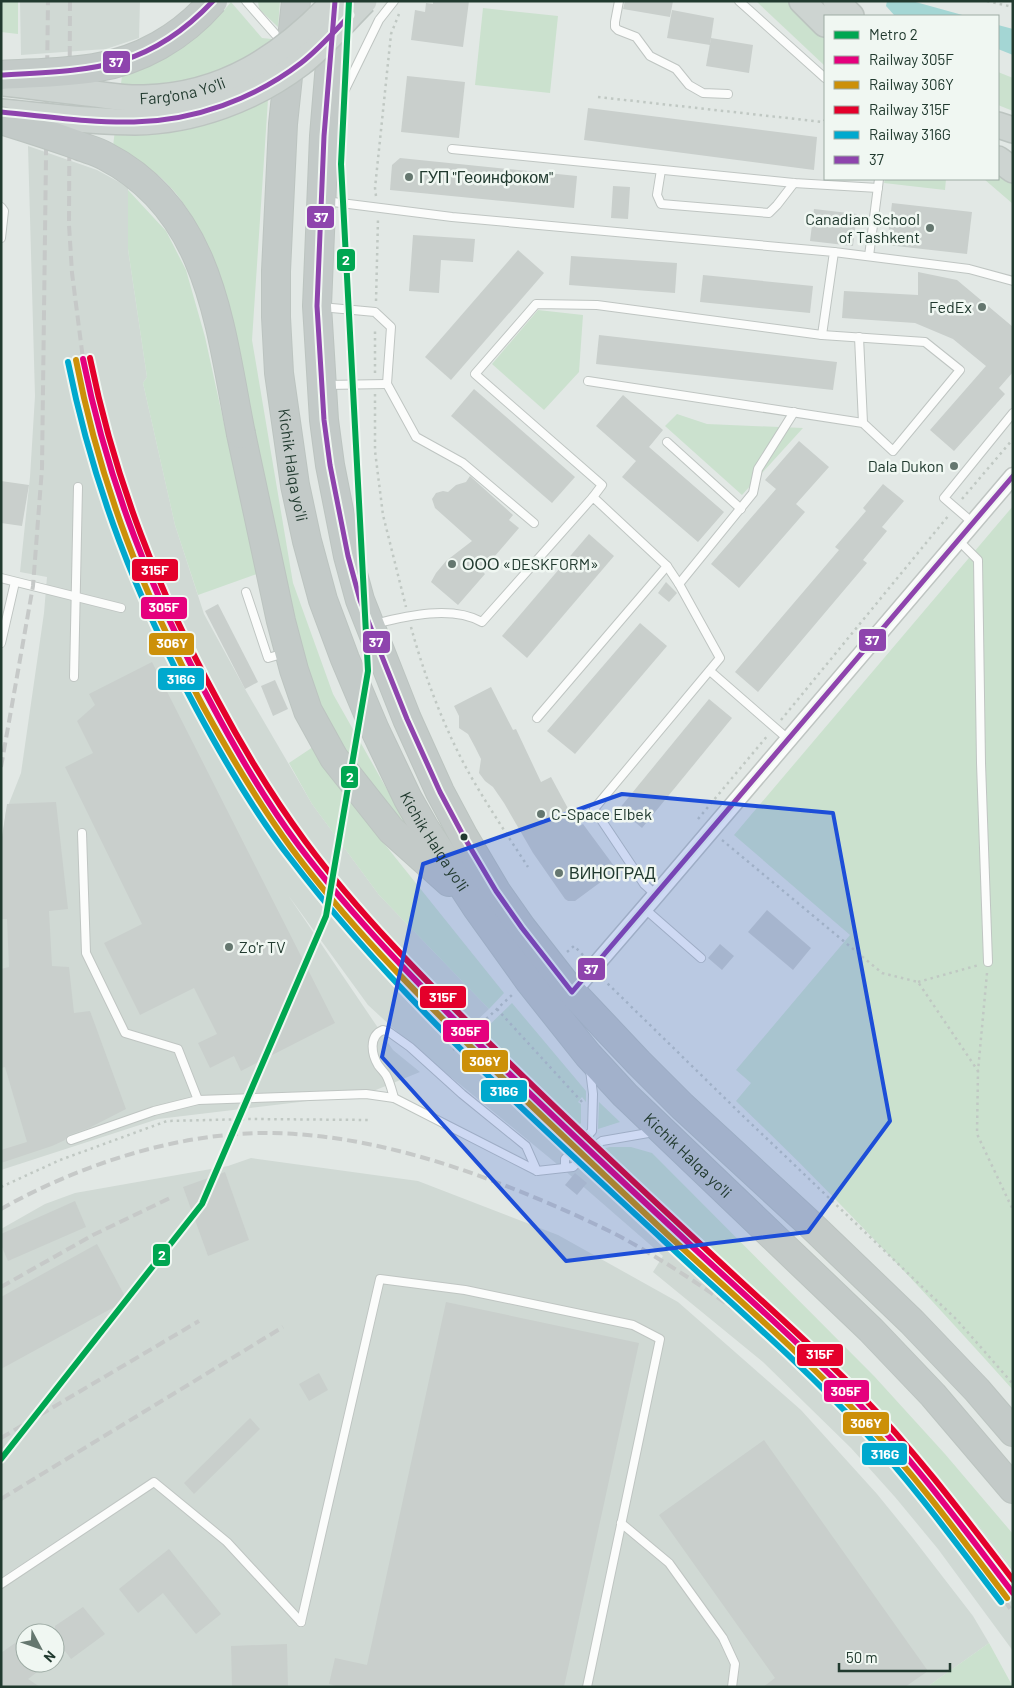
<svg xmlns="http://www.w3.org/2000/svg" width="1014" height="1688" font-family="Barlow,sans-serif">
<style>
.built{fill:#d0d9d4;fill-rule:evenodd}
.green{fill:#cbe1ce}
.water{fill:#a4d6d4}
.building{fill:#c9cfcc}
.lines{fill:none;stroke-linecap:round;stroke-linejoin:round}
.service-casing{stroke:#bfc5c2;stroke-width:10}
.minor-casing{stroke:#bfc5c2;stroke-width:19}
.primary-casing{stroke:#bcc4c0;stroke-width:28}
.trunk-casing{stroke:#bcc4c0;stroke-width:30}
.path{stroke:#c0c8c3;stroke-width:2.5;stroke-dasharray:2.5 4;stroke-linecap:butt}
.service{stroke:#fbfcfb;stroke-width:8}
.minor{stroke:#fbfcfb;stroke-width:16}
.primary{stroke:#cdd4d1;stroke-width:25}
.trunk{stroke:#c3cac8;stroke-width:28}
.rail{stroke:#c6c9c8;stroke-width:4;stroke-dasharray:10 5;stroke-linecap:butt}
.primary-bridge-casing{stroke:#bcc4c0;stroke-width:28;stroke-linecap:butt}
.trunk-bridge-casing{stroke:#bcc4c0;stroke-width:30;stroke-linecap:butt}
.primary-bridge{stroke:#cdd4d1;stroke-width:25}
.trunk-bridge{stroke:#c3cac8;stroke-width:28}
.bus-1-casing{stroke:#f0f7f2;stroke-width:9}
.bus-1{stroke:#8e44ad;stroke-width:5}
.rail-1-casing{stroke:#f0f7f2;stroke-width:10}
.rail-2-casing{stroke:#f0f7f2;stroke-width:10}
.rail-3-casing{stroke:#f0f7f2;stroke-width:10}
.rail-4-casing{stroke:#f0f7f2;stroke-width:10}
.rail-1{stroke:#e5007d;stroke-width:6}
.rail-2{stroke:#cc9009;stroke-width:6}
.rail-3{stroke:#e4002b;stroke-width:6}
.rail-4{stroke:#00a9ce;stroke-width:6}
.metro-1-casing{stroke:#f0f7f2;stroke-width:10}
.metro-1{stroke:#00a651;stroke-width:6}
.marked{fill:#1d4ed8;fill-opacity:0.2;stroke:#1d4ed8;stroke-width:4;stroke-linejoin:round}
.poi-dot{fill:#65776f;stroke:#f0f7f2;stroke-width:2}
.bus-dot{fill:#213a2f;stroke:#f0f7f2;stroke-width:2}
.labels{text-anchor:middle;stroke-width:5;stroke-linejoin:round;paint-order:stroke}
.street-label{font-size:16px;fill:#213a2f;stroke:#f0f7f2}
.poi-label{font-size:16px;fill:#213a2f;stroke:#f0f7f2;text-anchor:start}
.line-badge{stroke:#f0f7f2;stroke-width:2}
.badge-label{font-size:14px;text-anchor:middle;font-weight:bold;fill:#fff}
</style>
<rect width="100%" height="100%" fill="#e2e8e5"/>
<g class="built">
<path d="M20 1H140L139 38 106 49 21 55Z"/>
<path d="M28 146 97 170 128 187V249L147 377 143 383 175 525 204 614 245 689 312 804 379 895 489 1009 472 1025 561 1114 602 1149 843 1374 890 1425 979 1526 1013 1569V1651L938 1549 895 1497 851 1448 763 1362 653 1272 663 1256 563 1169 407 1041 368 1005 288 895 393 1050 420 1072 366 1094 158 1119 1 1170V846L6 811 21 773 44 613 47 577 20 572 30 477 35 396Z"/>
<path d="M251 1158 418 1181 558 1235 678 1302 801 1410 877 1494 912 1537 973 1616 989 1643 927 1687H1V1229L45 1204 75 1193 228 1166ZM25 1633H55V1663H25Z"/>
</g>
<g class="green">
<path d="M1 1H18V34L1 32Z"/>
<path d="M258 1H280L278 27 259 9Z"/>
<path d="M756 1H790L825 35V66Z"/>
<path d="M231 2 262 38 272 39 252 340 293 583 333 694 406 823 398 826 361 779 306 687 216 268C202 231 184 195 153 171 140 162 126 154 113 146L122 76C167 60 201 39 231 2Z"/>
<path d="M483 8 558 16 550 93 475 85Z"/>
<path d="M998 72 1013 78V111L998 105Z"/>
<path d="M998 169 1013 181V204L984 179H998Z"/>
<path d="M885 179H946L945 190 884 183Z"/>
<path d="M128 190 166 231 186 270 205 337 257 574 198 595 175 525 143 383 147 377 128 249Z"/>
<path d="M538 310 583 315 579 372 544 410 492 364Z"/>
<path d="M677 414 707 424 803 428 742 495 665 426Z"/>
<path d="M1013 506V1390C924 1291 833 1193 736 1101L751 1083 736 1070 850 935 734 835Z"/>
<path d="M313 747 362 816 504 993 489 1009 379 895 312 804 289 763Z"/>
<path d="M512 1003 586 1091V1102L582 1097 578 1102 581 1104V1123L576 1128 481 1033Z"/>
<path d="M599 1102 620 1122 598 1129Z"/>
<path d="M610 1147H631L652 1153 874 1376 945 1454 1013 1534V1569L979 1526 938 1478 843 1374 602 1149Z"/>
<path d="M989 1643 1013 1687H927Z"/>
</g>
<g class="water">
<path d="M887 1H912L966 16H895L886 6Z"/>
<path d="M998 25 1013 29V55L998 49Z"/>
</g>
<g class="building">
<path d="M433 1H469L463 47 411 40 415 10 425 12 426 3 433 4Z"/>
<path d="M625 1H673L670 17 623 9Z"/>
<path d="M672 10 714 18 710 45 667 38Z"/>
<path d="M711 38 753 45 749 73 706 66Z"/>
<path d="M407 76 465 82 459 138 401 132Z"/>
<path d="M588 108 817 137 814 170 584 140Z"/>
<path d="M400 158 577 176 574 208 390 190 392 165Z"/>
<path d="M613 186 630 187 628 219 611 218Z"/>
<path d="M892 203 972 212 967 254 887 245Z"/>
<path d="M814 209 857 214 853 246 810 241Z"/>
<path d="M413 235 475 239 473 262 441 260 439 293 409 291Z"/>
<path d="M518 250 544 273 451 380 425 357Z"/>
<path d="M571 256 677 263 675 293 569 285Z"/>
<path d="M918 272 957 280 1013 327V372L999 388 1005 394 954 451 930 430 986 366 953 339 915 323 842 318 844 291 918 295Z"/>
<path d="M703 275 813 286 810 313 700 302Z"/>
<path d="M599 335 837 362 833 390 596 364Z"/>
<path d="M474 389 575 477 552 503 451 416Z"/>
<path d="M623 395 663 430 649 447 724 512 698 542 622 477 636 461 596 426Z"/>
<path d="M799 441 829 467 796 504 805 512 739 588 711 564 776 489 765 480Z"/>
<path d="M470 476 513 515 509 520 519 528 482 571 485 574 458 605 431 582 436 573 446 561 472 541 435 508 432 499 436 493 443 491 448 492 456 485 466 482Z"/>
<path d="M1 481 29 485 22 526 1 523Z"/>
<path d="M883 484 904 501 882 527 887 531 863 560 867 563 758 692 735 672 839 550 835 547 866 511 863 508Z"/>
<path d="M589 534 614 556 527 658 502 636Z"/>
<path d="M666 582 677 593 669 602 658 593Z"/>
<path d="M218 604 258 682 245 689 205 611Z"/>
<path d="M640 623 667 646 575 754 547 731Z"/>
<path d="M152 662 335 1023 241 1071 234 1056 210 1068 198 1043 217 1034 194 988 140 1015 104 943 142 924 65 767 93 753 77 721 95 705 89 694Z"/>
<path d="M275 680 288 709 273 716 261 686Z"/>
<path d="M491 687 513 730 516 729 541 782 551 777 578 827 583 824 617 870 575 901H568L565 899 533 853 504 803 493 787 485 781 479 773 481 759 475 747 468 734 459 728V716L454 706Z"/>
<path d="M709 699 732 718 642 828 619 809Z"/>
<path d="M56 802 68 909 49 911 52 966 69 967 74 1013 90 1011 126 1109 89 1128 69 1135 65 1140 52 1146 1 1163V1150L27 1142 5 1067 1 1068V969L9 967 7 919H1V844L7 804Z"/>
<path d="M767 910 811 948 793 970 748 932Z"/>
<path d="M720 944 734 956 722 970 708 958Z"/>
<path d="M225 1172 249 1240 208 1256 183 1187Z"/>
<path d="M575 1173 587 1183 577 1195 565 1185Z"/>
<path d="M75 1201 86 1227 8 1261 1 1245V1234Z"/>
<path d="M97 1244 127 1300 1 1369V1297Z"/>
<path d="M446 1302 639 1343 564 1687H340L329 1684 335 1658 367 1665Z"/>
<path d="M319 1373 328 1390 309 1401 299 1384Z"/>
<path d="M250 1418 260 1429 194 1494 184 1483Z"/>
<path d="M764 1440 928 1671 905 1687H763L775 1678 659 1515Z"/>
<path d="M169 1549 221 1614 196 1634 163 1593 138 1613 119 1589Z"/>
<path d="M83 1607 105 1634 71 1659 65 1651 55 1659V1626Z"/>
<path d="M25 1636V1663H49L28 1679 40 1687H1V1653Z"/>
<path d="M287 1644 288 1687H232L231 1646Z"/>
</g>
<g class="lines">
<g class="service-casing">
<g id="service">
<path d="M246 1 283 43"/>
<path d="M619 1 615 22V27L618 30 636 37 650 56 676 69 689 85 703 93 728 94"/>
<path d="M739 1 825 78"/>
<path d="M337 106 379 20 394 1"/>
<path d="M452 149 794 183 878 188"/>
<path d="M661 170 657 195 661 204 769 213 777 205 794 183"/>
<path d="M325 201 452 217 834 252 822 335"/>
<path d="M1 207 4 211 1 238"/>
<path d="M834 252 969 269 1013 281"/>
<path d="M869 256 879 179"/>
<path d="M321 307 375 312 391 327 387 384 416 437 463 463 534 523"/>
<path d="M859 337 863 423"/>
<path d="M588 381 863 423 893 451 960 370 925 342 822 335 597 305 536 304 475 374 602 485 593 497"/>
<path d="M326 385 387 384"/>
<path d="M667 442 741 509"/>
<path d="M973 523 944 498 1013 413"/>
<path d="M958 540 978 560 981 763 988 962"/>
<path d="M1 578 121 608"/>
<path d="M679 584 753 493 758 469 794 412"/>
<path d="M246 592 268 658 285 653"/>
<path d="M374 624C407 616 451 605 482 622L593 497 667 566 679 584 720 658 594 809 644 884 656 895"/>
<path d="M1 643 15 582"/>
<path d="M710 671 788 739"/>
<path d="M74 677 78 487"/>
<path d="M537 718 667 566"/>
<path d="M82 833 86 953 125 1033 178 1049 198 1100 366 1094 394 1098 537 1171 573 1167 588 1151 602 1141 654 1132"/>
<path d="M645 909 701 958"/>
<path d="M394 1098C392 1091 390 1082 386 1075 384 1072 381 1069 378 1065 372 1055 368 1036 383 1030L389 1032 410 1047 462 1094 526 1146 537 1171"/>
<path d="M71 1140 154 1111 198 1100"/>
<path d="M565 1167V1159L592 1131 593 1094 590 1070"/>
<path d="M621 1523 669 1563 723 1638 735 1664 732 1687"/>
<path d="M1 1584 154 1482 227 1542 301 1622"/>
<path d="M301 1622 380 1279 465 1290 633 1325 660 1339 587 1687"/>
</g>
</g>
<g class="minor-casing">
<path id="minor" d="M568 997 656 895 1013 476"/>
</g>
<g class="primary-casing">
<g id="primary">
<path d="M802 1 825 24"/>
<path d="M836 1 851 16"/>
<path d="M998 125 1013 130"/>
<path d="M998 159 1013 170"/>
</g>
</g>
<g class="trunk-casing">
<g id="trunk">
<path id="s1" d="M296 1 283 124 276 271V317L279 373 295 485 307 541 323 600 345 659 375 730 408 799 424 827 477 908 530 982 588 1055 625 1095 871 1330 933 1395 1013 1489"/>
<path d="M334 15 324 136 317 306 324 420 330 465 348 556 360 600 407 719 440 792 464 837 496 891 522 928 572 992 639 1063 682 1106 811 1225 912 1322 977 1390 1013 1432"/>
<path d="M241 434 281 621 294 670 308 711 334 758 391 830 449 882"/>
</g>
</g>
<g class="path">
<path d="M987 1 1013 7"/>
<path d="M598 97 823 122 825 120"/>
<path d="M376 196 375 188 391 34 399 14"/>
<path d="M376 301 378 219"/>
<path d="M375 373V329"/>
<path d="M375 394V451L383 515 406 607"/>
<path d="M962 499 1013 439"/>
<path d="M411 627C424 675 445 730 469 773 487 805 508 836 528 867"/>
<path d="M781 720 949 515"/>
<path d="M698 819 768 735"/>
<path d="M722 840 882 973 918 982 978 1071"/>
<path d="M567 952 574 946 585 957"/>
<path d="M987 973 978 1071 977 1134 1013 1210"/>
<path d="M603 979 741 1114 957 1320 1013 1384"/>
<path d="M918 982 979 965"/>
<path d="M497 1009 582 1102"/>
<path d="M453 1050 513 994"/>
<path d="M1 1187 60 1160 167 1121 250 1119 370 1120"/>
</g>
<use href="#service" class="service"/>
<use href="#minor" class="minor"/>
<use href="#primary" class="primary"/>
<use href="#trunk" class="trunk"/>
<g class="rail">
<path d="M70 1 69 225 72 273 83 359"/>
<path d="M1 767 33 586 42 468 48 1"/>
<path d="M1 1209C77 1166 171 1135 259 1133 337 1132 415 1152 488 1179 533 1196 578 1215 621 1237 688 1274 750 1318 808 1368 841 1397 870 1432 898 1465 938 1512 979 1561 1013 1613"/>
<path d="M1 1287 93 1235 170 1198"/>
<path d="M1 1438 199 1321"/>
<path d="M1 1499 283 1327"/>
</g>
<g class="primary-bridge-casing">
<g id="primary-bridge">
<path id="s2" d="M4 83C31 86 59 90 87 93 106 95 125 99 144 98 224 96 282 57 335 1"/>
<path d="M1 112C45 116 90 122 135 122 194 121 254 99 301 63 324 45 343 22 364 1"/>
</g>
</g>
<g class="trunk-bridge-casing">
<g id="trunk-bridge">
<path d="M1 75C32 73 64 73 94 68 140 61 182 37 213 1"/>
<path d="M1 120C27 128 52 136 77 145 86 149 97 151 105 156 212 211 220 329 241 434"/>
</g>
</g>
<use href="#primary-bridge" class="primary-bridge"/>
<use href="#trunk-bridge" class="trunk-bridge"/>
<g class="bus-1-casing">
<g id="bus-1">
<path d="M335 1 324 136 317 306 324 420 330 465 348 556 360 600 377 644 407 719 440 792 464 837 496 891 522 928 572 992 1013 476"/>
<path d="M1 75C91 70 147 71 213 1"/>
<path d="M1 112C45 116 90 123 134 122 194 121 254 99 301 63 319 49 334 32 350 15"/>
</g>
</g>
<use href="#bus-1" class="bus-1"/>
<g class="rail-1-casing">
<path id="rail-1" d="M83 359C108 483 152 594 212 705 238 754 266 802 299 846 355 920 420 986 485 1050 549 1113 614 1174 680 1235 739 1291 802 1344 858 1403 915 1462 963 1528 1013 1593"/>
</g>
<g class="rail-2-casing">
<path id="rail-2" d="M76 360C100 485 144 596 204 708 231 757 259 804 292 849 347 923 412 989 478 1054 540 1115 604 1175 667 1234 735 1297 806 1357 868 1425 918 1479 962 1539 1007 1598"/>
</g>
<g class="rail-3-casing">
<path id="rail-3" d="M90 358C115 481 158 591 218 701 244 750 272 796 305 841 359 914 424 979 489 1043 565 1118 643 1191 722 1264 768 1307 815 1348 859 1393 915 1451 964 1516 1013 1580"/>
</g>
<g class="rail-4-casing">
<path id="rail-4" d="M68 362C93 487 137 599 197 710 225 762 254 812 290 858 396 997 533 1119 661 1238 728 1301 799 1361 862 1429 912 1483 956 1543 1001 1602"/>
</g>
<use href="#rail-1" class="rail-1"/>
<use href="#rail-2" class="rail-2"/>
<use href="#rail-3" class="rail-3"/>
<use href="#rail-4" class="rail-4"/>
<g class="metro-1-casing">
<path id="metro-1" d="M1 1459 202 1204 326 916 368 671 341 164 349 1"/>
</g>
<use href="#metro-1" class="metro-1"/>
</g>
<path class="marked" d="M622 794 833 813 890 1121 808 1232 566 1261 382 1057 423 864Z"/>
<g class="poi-dot">
<circle cx="409" cy="177" r="5"/>
<circle cx="930" cy="228" r="5"/>
<circle cx="982" cy="307" r="5"/>
<circle cx="954" cy="466" r="5"/>
<circle cx="452" cy="564" r="5"/>
<circle cx="541" cy="814" r="5"/>
<circle cx="559" cy="873" r="5"/>
<circle cx="229" cy="947" r="5"/>
</g>
<circle class="bus-dot" cx="464" cy="837" r="4.5"/>
<g class="labels">
<g class="street-label">
<text dy="6" stroke="none"><textPath href="#s2" startOffset="180">Farg'ona Yo'li</textPath></text>
<text dy="6" stroke="none"><textPath href="#s1" startOffset="466">Kichik Halqa yo'li</textPath></text>
<text dy="6" stroke="none"><textPath href="#s1" startOffset="871">Kichik Halqa yo'li</textPath></text>
<text dy="6" stroke="none"><textPath href="#s1" startOffset="1276">Kichik Halqa yo'li</textPath></text>
</g>
<g class="poi-label">
<text x="419" y="183">ГУП "Геоинфоком"</text>
<text x="920" y="225" text-anchor="end">Canadian School<tspan x="920" dy="18">of Tashkent</tspan></text>
<text x="972" y="313" text-anchor="end">FedEx</text>
<text x="944" y="472" text-anchor="end">Dala Dukon</text>
<text x="462" y="570">ООО «DESKFORM»</text>
<text x="551" y="820">C-Space Elbek</text>
<text x="569" y="879">ВИНОГРАД</text>
<text x="239" y="953">Zo'r TV</text>
</g>
</g>
<g class="line-badge">
<rect x="102" y="50" width="29" height="24" rx="5" fill="#8e44ad"/>
<rect x="306" y="205" width="29" height="24" rx="5" fill="#8e44ad"/>
<rect x="336" y="248" width="20" height="24" rx="5" fill="#00a651"/>
<rect x="131" y="558" width="48" height="24" rx="5" fill="#e4002b"/>
<rect x="140" y="596" width="48" height="24" rx="5" fill="#e5007d"/>
<rect x="858" y="628" width="29" height="24" rx="5" fill="#8e44ad"/>
<rect x="362" y="630" width="29" height="24" rx="5" fill="#8e44ad"/>
<rect x="148" y="632" width="47" height="24" rx="5" fill="#cc9009"/>
<rect x="157" y="667" width="48" height="24" rx="5" fill="#00a9ce"/>
<rect x="340" y="765" width="19" height="24" rx="5" fill="#00a651"/>
<rect x="577" y="957" width="29" height="24" rx="5" fill="#8e44ad"/>
<rect x="419" y="985" width="48" height="24" rx="5" fill="#e4002b"/>
<rect x="442" y="1019" width="48" height="24" rx="5" fill="#e5007d"/>
<rect x="461" y="1049" width="48" height="24" rx="5" fill="#cc9009"/>
<rect x="480" y="1079" width="48" height="24" rx="5" fill="#00a9ce"/>
<rect x="152" y="1243" width="19" height="24" rx="5" fill="#00a651"/>
<rect x="796" y="1343" width="48" height="24" rx="5" fill="#e4002b"/>
<rect x="823" y="1379" width="47" height="24" rx="5" fill="#e5007d"/>
<rect x="842" y="1411" width="48" height="24" rx="5" fill="#cc9009"/>
<rect x="861" y="1442" width="47" height="24" rx="5" fill="#00a9ce"/>
</g>
<g class="badge-label">
<text x="116" y="67">37</text>
<text x="321" y="222">37</text>
<text x="346" y="265">2</text>
<text x="155" y="575">315F</text>
<text x="164" y="612">305F</text>
<text x="872" y="645">37</text>
<text x="376" y="647">37</text>
<text x="172" y="648">306Y</text>
<text x="181" y="684">316G</text>
<text x="350" y="782">2</text>
<text x="591" y="974">37</text>
<text x="443" y="1002">315F</text>
<text x="466" y="1036">305F</text>
<text x="485" y="1066">306Y</text>
<text x="504" y="1096">316G</text>
<text x="162" y="1260">2</text>
<text x="820" y="1359">315F</text>
<text x="846" y="1396">305F</text>
<text x="866" y="1428">306Y</text>
<text x="885" y="1459">316G</text>
</g>
<rect width="1014" height="1688" fill="none" stroke="#213a2f" stroke-width="5"/>
<rect x="824" y="15" width="175" height="165" fill="#f0f7f2" stroke="#9daba4"/>
<rect x="834" y="31" width="25" height="8" fill="#00a651" stroke="#9daba4"/>
<text x="869" y="40" font-size="15" fill="#213a2f">Metro 2</text>
<rect x="834" y="56" width="25" height="8" fill="#e5007d" stroke="#9daba4"/>
<text x="869" y="65" font-size="15" fill="#213a2f">Railway 305F</text>
<rect x="834" y="81" width="25" height="8" fill="#cc9009" stroke="#9daba4"/>
<text x="869" y="90" font-size="15" fill="#213a2f">Railway 306Y</text>
<rect x="834" y="106" width="25" height="8" fill="#e4002b" stroke="#9daba4"/>
<text x="869" y="115" font-size="15" fill="#213a2f">Railway 315F</text>
<rect x="834" y="131" width="25" height="8" fill="#00a9ce" stroke="#9daba4"/>
<text x="869" y="140" font-size="15" fill="#213a2f">Railway 316G</text>
<rect x="834" y="156" width="25" height="8" fill="#8e44ad" stroke="#9daba4"/>
<text x="869" y="165" font-size="15" fill="#213a2f">37</text>
<g transform="translate(40 1648) rotate(131)"><circle r="24" fill="#f0f7f2" stroke="#9daba4"/>
<path d="M0-4L9 19L0 12L-9 19Z" fill="#65776f"/>
<text y="-8" font-size="14" font-weight="bold" text-anchor="middle" fill="#213a2f">N</text>
</g>
<path d="M839 1663v8h111v-8" fill="none" stroke="#213a2f" stroke-width="2.5"/>
<text x="846" y="1663" font-size="15" fill="#213a2f" stroke="#f0f7f2" stroke-width="4" paint-order="stroke">50 m</text>
</svg>
